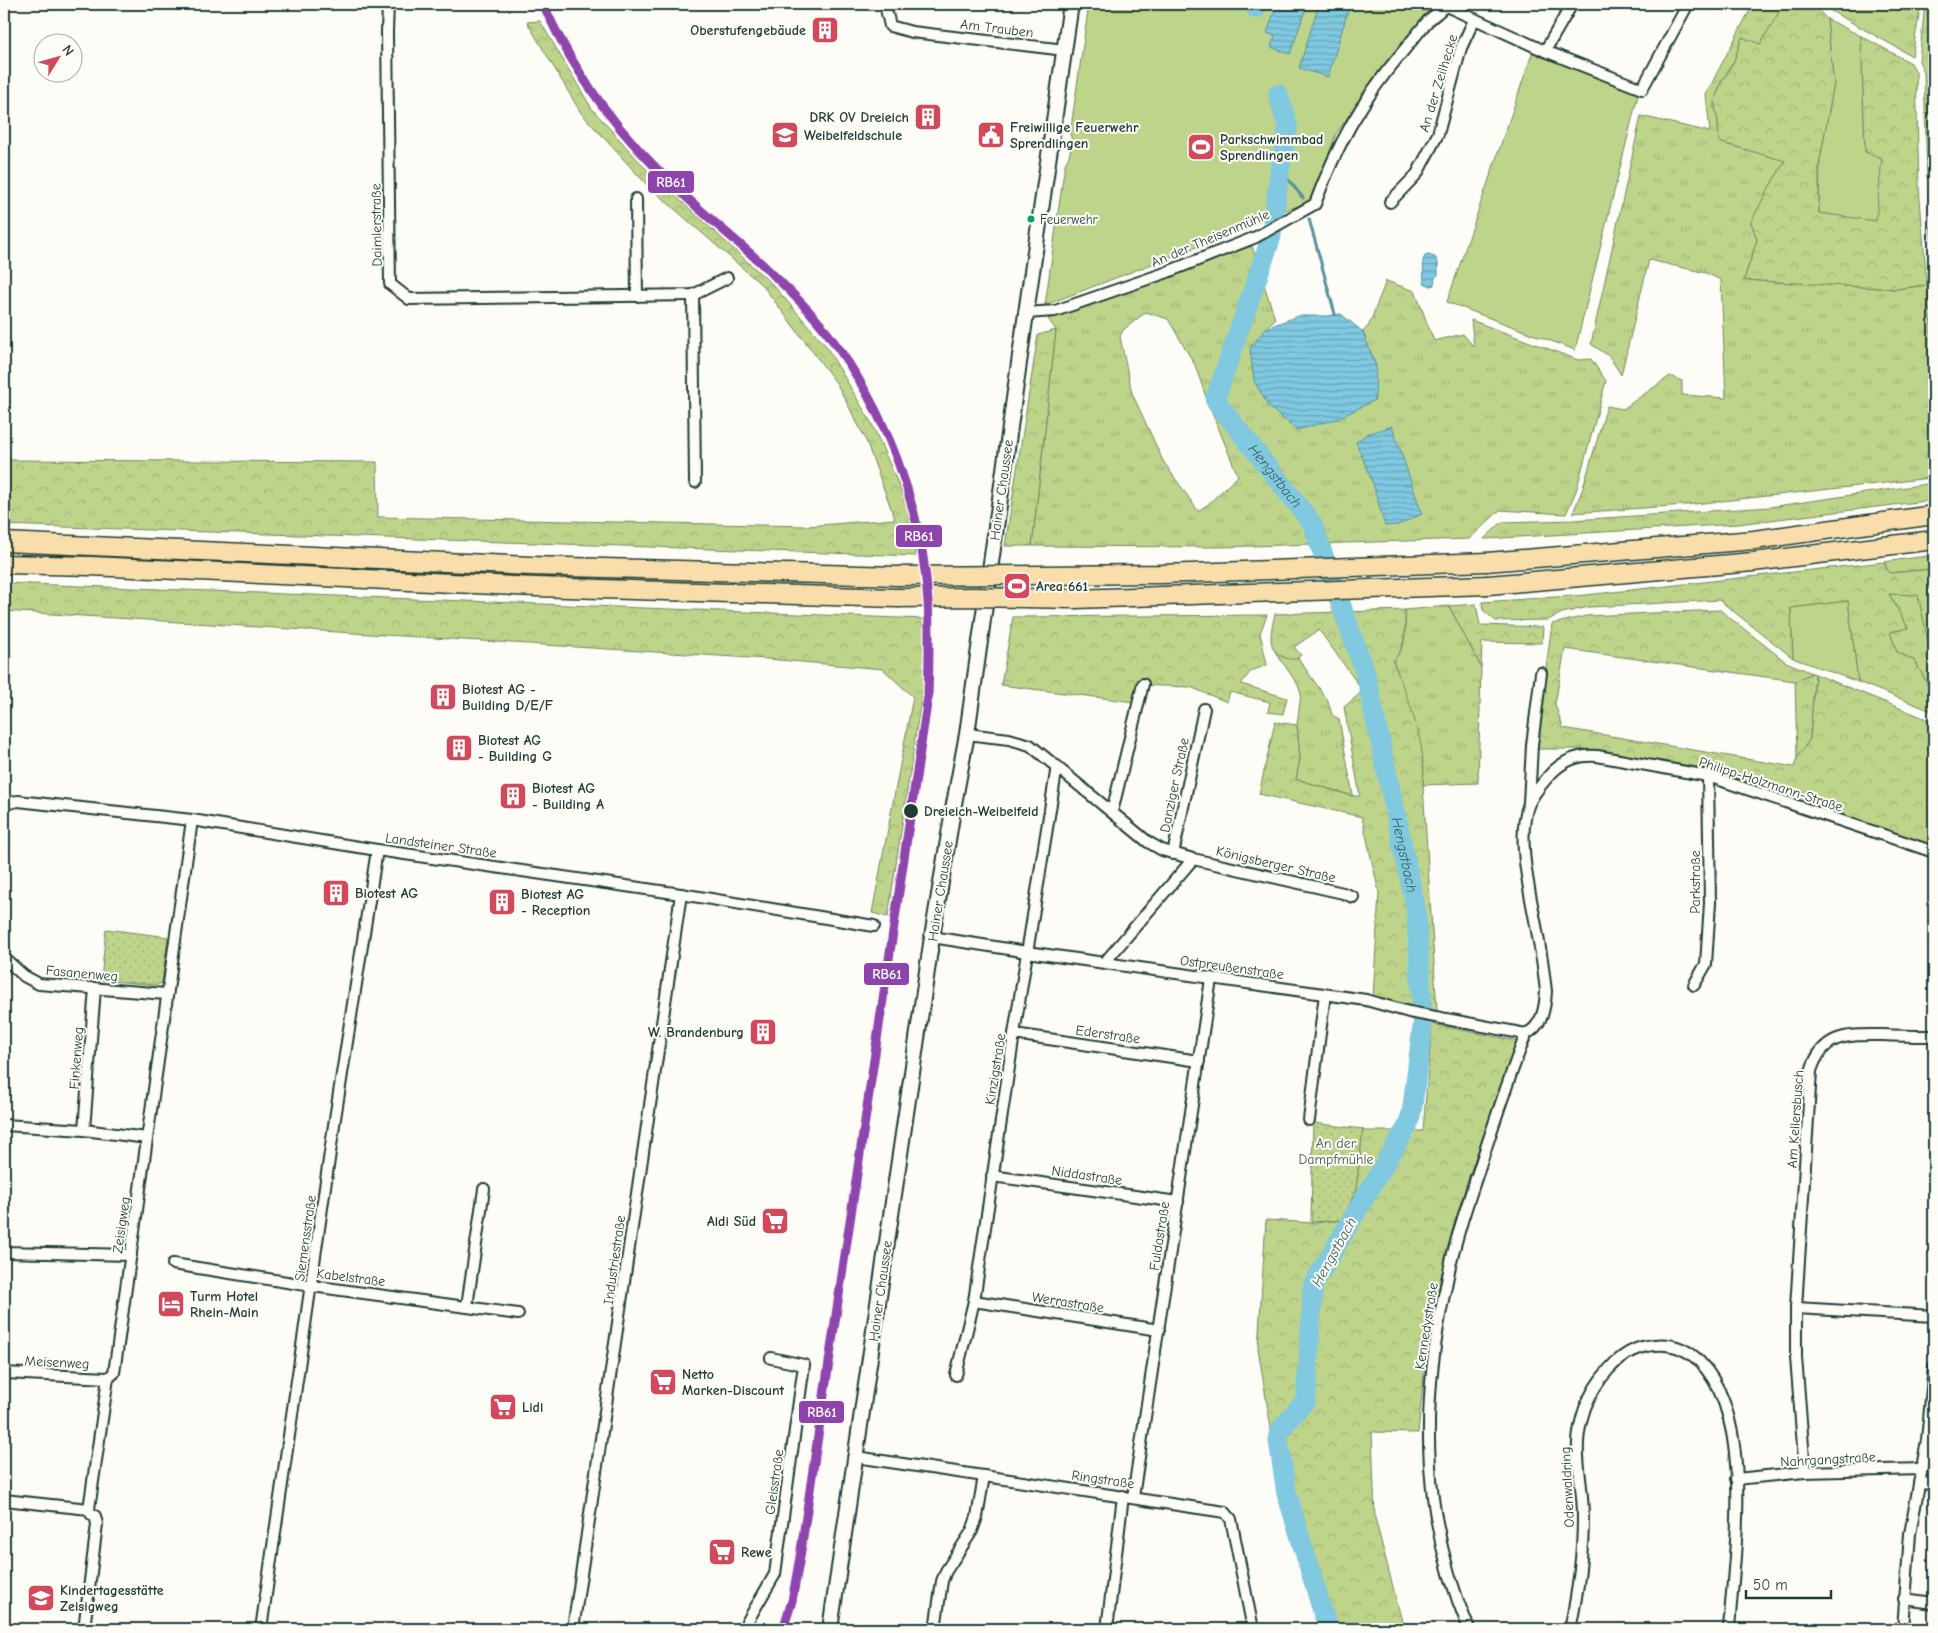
<svg xmlns="http://www.w3.org/2000/svg" width="1938" height="1633" font-family="'Comic Neue',sans-serif">
<style>
.grass{fill:url(#grass-tufts);stroke:#6e885f;fill-rule:evenodd}
.forest{fill:url(#forest-crowns);stroke:#6e885f}
.park{fill:url(#park-dots);stroke:#6e885f}
.garden{fill:#bed48a;stroke:#6e885f}
.water{fill:url(#water-rules);stroke:#59919c}
.lines{fill:none;stroke-linecap:round;stroke-linejoin:round}
.stream{stroke:#59919c;stroke-width:3}
.river{stroke:#80c9e1;stroke-width:20}
.street-casing{stroke:#1f3d34;stroke-width:14}
.secondary-casing{stroke:#1f3d34;stroke-width:18}
.highway-casing{stroke:#1f3d34;stroke-width:21}
.street{stroke:#fdfcf7;stroke-width:10}
.secondary{stroke:#fdfcf7;stroke-width:14}
.highway{stroke:#f9deab;stroke-width:18}
.highway-bridge-casing{stroke:#1f3d34;stroke-width:21;stroke-linecap:butt}
.highway-bridge{stroke:#f9deab;stroke-width:18}
.rail-1-casing{stroke:#fdfcf7;stroke-width:12}
.rail-1{stroke:#8e44ad;stroke-width:9}
.bus-dot{fill:#00a651;stroke:#fdfcf7;stroke-width:2}
.stop-dot{fill:#1f3d34;stroke:#fdfcf7;stroke-width:2}
.labels{text-anchor:middle;stroke-width:4;stroke-linejoin:round;paint-order:stroke}
.bus-label{font-size:13px;fill:#1f3d34;stroke:#fdfcf7;text-anchor:start}
.street-label{font-size:14px;fill:#1f3d34;stroke:#fdfcf7}
.poi-label{font-size:14px;font-weight:bold;fill:#1f3d34;stroke:#fdfcf7;text-anchor:start}
.stop-label{font-size:14px;font-weight:bold;fill:#1f3d34;stroke:#fdfcf7;text-anchor:start}
.park-label{font-size:14px;fill:#3f5b45;stroke:#fdfcf7}
.water-label{font-size:15px;font-style:italic;fill:#37605f;stroke:#fdfcf7}
.line-badge{stroke:#fdfcf7;stroke-width:2}
.badge-label{font-size:14px;text-anchor:middle;font-weight:bold;fill:#fff}
</style>
<defs>
<pattern id="grass-tufts" width="24" height="20" patternUnits="userSpaceOnUse" patternTransform="scale(1.25)"><rect width="24" height="20" fill="#bed48a"/><path d="M3 7l-1-3M5 7V3M7 7l1-3M15 17l-1-3M17 17v-4M19 17l1-3" fill="none" stroke="#a3b778"/></pattern>
<pattern id="forest-crowns" width="20" height="18" patternUnits="userSpaceOnUse" patternTransform="scale(1.25)"><rect width="20" height="18" fill="#bed48a"/><path d="M2 6a3 3 0 1 1 6 0M12 15a3 3 0 1 1 6 0" fill="none" stroke="#a3b778"/></pattern>
<pattern id="park-dots" width="8" height="8" patternUnits="userSpaceOnUse" patternTransform="scale(1.25)"><rect width="8" height="8" fill="#bed48a"/><path d="M2 2h.1M6 6h.1" fill="none" stroke="#a3b778" stroke-width="1.8" stroke-linecap="round"/></pattern>
<pattern id="water-rules" width="6" height="5" patternUnits="userSpaceOnUse" patternTransform="scale(1.25)"><rect width="6" height="5" fill="#80c9e1"/><path d="M0 2.5h6" fill="none" stroke="#68a4b7"/></pattern>
</defs>
<rect width="100%" height="100%" fill="#fdfcf7"/>
<filter id="ink" filterUnits="userSpaceOnUse"><feTurbulence type="fractalNoise" baseFrequency=".02" numOctaves="2"/><feDisplacementMap in="SourceGraphic" scale="10" xChannelSelector="R" yChannelSelector="G"/><feConvolveMatrix kernelMatrix="1 2 1 2 8 2 1 2 1" color-interpolation-filters="sRGB"/></filter>
<g filter="url(#ink)">
<g class="grass">
<path d="M1753 4H1784L1760 45 1742 37 1734 61 1722 81 1714 102 1718 121 1719 142 1786 160 1767 191 1752 222 1757 240 1744 280 1897 289 1927 285 1934 356V360L1931 362 1932 413 1934 414V474L1931 478 1685 505 1573 513 1583 488 1607 406 1623 409 1670 376 1682 381V395L1726 398 1721 280 1706 273 1649 260 1621 375 1609 356 1591 344 1641 116 1710 132 1706 94Z"/>
<path d="M1824 4H1921L1912 56 1831 11Z"/>
<path d="M1925 4H1934V187L1927 177 1924 72 1919 61Z"/>
<path d="M1929 194 1934 195V287Z"/>
<path d="M1252 246 1275 319 1266 328 1376 366 1363 332 1369 325 1386 281 1415 291 1434 341 1463 334 1474 347 1471 320 1578 360 1591 359 1606 381 1576 491 1566 514 1500 510 1469 539 1220 547 1032 546 1056 330 1048 319ZM1146 312 1168 319 1195 365 1207 400 1238 476 1207 505 1198 511 1163 461 1132 393 1120 337 1123 330Z"/>
<path d="M1934 483V500L1738 524 1484 539 1502 522 1574 520 1770 507Z"/>
<path d="M1934 555V569L1889 573 1884 562Z"/>
<path d="M1889 594H1918L1934 668V706L1931 691 1915 661 1897 652 1890 632 1908 628Z"/>
<path d="M1449 606 1481 667 1478 783 1423 785 1424 767 1393 660C1408 647 1405 628 1405 610Z"/>
<path d="M1274 650C1282 657 1288 660 1298 658L1328 701 1332 715 1339 719 1353 796 1296 779 1300 759 1297 725 1301 694 1298 685Z"/>
<path d="M1812 673 1815 674 1810 739 1797 758 1795 681Z"/>
</g>
<g class="forest">
<path d="M1784 4H1812L1827 19 1834 84 1819 165V213L1865 152 1861 36 1911 63 1916 72 1919 187 1927 285 1897 289 1744 280 1757 240 1751 222 1767 191 1785 161 1719 142 1718 121 1714 102 1722 81 1734 61 1742 37 1760 44Z"/>
<path d="M540 21 592 109 647 170 773 285 826 346 872 424 900 488 907 507 916 556 4 525V460L377 462 378 517 807 526 895 519 865 438 837 384 763 286 647 185 581 113 527 22Z"/>
<path d="M1056 330 1032 546H1005L1038 335Z"/>
<path d="M1884 562 1889 573 1934 569V668L1918 595 1889 594 1908 628 1890 632 1897 652 1915 661 1931 691 1934 712 1858 682 1848 601 1791 608 1793 658 1719 600 1589 607 1562 613 1548 620 1496 621 1483 610 1482 602 1586 595Z"/>
<path d="M4 583 924 619 923 687 888 917 872 913 913 697 883 669 767 659 4 611Z"/>
<path d="M1476 604 1480 625 1543 627 1542 643 1482 642 1481 667 1449 606Z"/>
<path d="M1405 610C1405 628 1407 646 1393 661 1408 700 1427 742 1423 785L1437 1011 1373 998 1379 893 1362 817 1259 794 1275 722 1297 725 1300 759 1296 779 1352 796H1360L1344 707 1363 691 1319 630 1294 647 1301 655C1296 660 1292 660 1286 658 1265 652 1271 630 1275 614Z"/>
<path d="M1720 610 1786 662 1812 673 1795 681 1565 649 1555 704 1563 728 1794 767 1797 758 1810 739 1815 674 1934 722V846L1704 768 1582 749H1535L1552 624 1586 616Z"/>
<path d="M1267 615 1260 633 1267 665 1251 671 1241 684 1287 698 1283 714 1268 712 1270 702 1230 692 1227 702 1190 687 1137 685 1134 702 1001 685 1013 617Z"/>
<path d="M1432 1024 1517 1041 1467 1182 1447 1250 1427 1344 1418 1433 1372 1432 1375 1518 1404 1629H1323L1283 1503 1258 1348 1266 1220 1315 1223 1343 1220 1356 1189 1363 1129V1131H1423Z"/>
</g>
<g class="park">
<path d="M106 929 168 937 162 983 156 985 101 980Z"/>
<path d="M1313 1123 1363 1129 1356 1189 1343 1220 1311 1222Z"/>
</g>
<g class="garden">
<path d="M1089 4H1434L1423 16 1422 22 1370 85 1336 134 1312 201 1275 214 1233 233 1045 305 1065 164C1070 156 1074 142 1070 134Z"/>
<path d="M1827 19 1861 36 1865 152 1882 158 1876 221 1819 213 1820 160 1834 84Z"/>
<path d="M1534 48 1639 91 1575 350 1447 302Z"/>
<path d="M1848 601 1858 682 1793 658 1791 608Z"/>
</g>
<g class="water">
<path d="M1277 4 1307 5 1290 54 1271 47 1275 36 1267 33Z"/>
<path d="M1319 4H1350L1328 77 1299 68Z"/>
<path d="M1428 255 1435 257 1438 262V275L1435 277 1434 285 1431 286 1424 283 1423 260 1425 256Z"/>
<path d="M1341 314 1363 332 1376 366 1375 400 1337 419 1297 430 1269 407 1254 381 1250 348 1266 328 1298 316H1327Z"/>
<path d="M1392 426 1422 514 1398 525 1385 526 1373 484 1356 442 1367 434Z"/>
</g>
<g class="lines">
<g class="stream">
<path d="M1280 169 1303 198"/>
<path d="M1309 219 1335 314"/>
</g>
<g class="river">
<path d="M1255 4 1256 9"/>
<path id="s1" d="M1278 94 1288 127 1280 169 1271 238 1215 400 1312 523 1366 675 1416 909 1423 1022 1412 1110 1408 1125 1313 1285 1306 1400 1281 1429 1278 1437 1286 1491 1328 1629"/>
</g>
<g class="street-casing">
<g id="street">
<path d="M388 4 387 32 390 284 409 299 693 295 727 278"/>
<path d="M886 4V9L890 26 912 32 1065 50"/>
<path d="M1446 6 1545 51 1642 89 1688 4"/>
<path d="M1545 51 1572 4"/>
<path d="M636 199 637 296"/>
<path d="M1390 202 1417 174 1438 134 1461 48 1474 20"/>
<path d="M693 295 695 482"/>
<path d="M1026 313 1055 311 1165 273 1256 237 1315 204C1336 147 1361 101 1400 55 1409 44 1418 33 1427 22 1433 16 1441 11 1447 4"/>
<path d="M967 734 1009 739 1030 745 1148 842 1162 850 1193 859 1343 893 1353 897"/>
<path d="M1529 803 1532 745 1541 673"/>
<path d="M4 804 18 801 192 820 377 850 681 894 874 926"/>
<path d="M1112 812 1143 684"/>
<path d="M1173 854 1204 709"/>
<path d="M932 937 1027 952 1366 1000 1409 1012 1526 1034"/>
<path d="M4 958 24 976 39 984 166 994"/>
<path d="M1105 962 1193 859"/>
<path d="M1694 985 1706 964 1710 903 1708 776"/>
<path d="M1014 1034 1199 1061"/>
<path d="M1526 1034C1542 1026 1545 1009 1546 991 1544 971 1541 951 1537 931 1531 896 1516 840 1528 806 1532 796 1540 786 1547 778 1560 762 1576 754 1597 756L1708 776 1934 852"/>
<path d="M1309 1120 1325 994"/>
<path d="M4 1125 84 1130 147 1138"/>
<path d="M84 1130 95 988"/>
<path d="M992 1176 1178 1202"/>
<path d="M4 1252 131 1255"/>
<path d="M173 1264 312 1286 518 1314"/>
<path d="M974 1301 1159 1330"/>
<path d="M467 1306 484 1189"/>
<path d="M1796 1308 1934 1316"/>
<path d="M4 1373 108 1378"/>
<path d="M956 1375 974 1301 1014 1034 1057 766"/>
<path d="M856 1457 1225 1512 1231 1519 1253 1629"/>
<path d="M1805 1472 1796 1357V1308L1811 1071C1823 1032 1850 1035 1883 1035 1900 1036 1917 1036 1934 1036"/>
<path d="M1736 1479 1805 1472 1922 1469"/>
<path d="M1919 1483 1934 1484"/>
<path d="M1133 1497 1211 979"/>
<path d="M4 1500 89 1509"/>
<path d="M1904 1599 1934 1603"/>
<path d="M84 1629 97 1524 95 1516 91 1514 89 1509 108 1378 114 1373 192 820"/>
<path d="M261 1629 334 1125 377 850"/>
<path d="M573 1629 681 894"/>
<path d="M743 1629 775 1574 804 1365 771 1358"/>
<path d="M935 1629 942 1581 946 1571 972 1531 977 1517 984 1476"/>
<path d="M1107 1629 1123 1496"/>
<path d="M1469 1629C1422 1519 1420 1410 1444 1295 1448 1279 1450 1262 1455 1246 1462 1218 1472 1191 1481 1163 1495 1120 1509 1077 1526 1034"/>
<path d="M1570 1629C1578 1592 1583 1555 1583 1517 1583 1475 1570 1451 1585 1408 1595 1382 1618 1351 1647 1346 1667 1342 1685 1347 1699 1361 1756 1418 1734 1555 1729 1629"/>
<path d="M1903 1629 1910 1534 1927 1440 1934 1367"/>
</g>
</g>
<g class="secondary-casing">
<path id="secondary" d="M830 1629 932 937 954 804 967 734 1026 313 1071 4"/>
</g>
<g class="highway-casing">
<g id="highway">
<path d="M4 542 531 566 898 576"/>
<path d="M1487 562 1754 540 1934 515"/>
<path d="M4 564 91 566 536 587 897 598"/>
<path d="M1488 585 1753 562 1934 540"/>
</g>
</g>
<use href="#street" class="street"/>
<use href="#secondary" class="secondary"/>
<use href="#highway" class="highway"/>
<g class="highway-bridge-casing">
<g id="highway-bridge">
<path d="M898 576 1162 574 1487 562"/>
<path d="M897 598 974 597 1075 599 1488 585"/>
</g>
</g>
<use href="#highway-bridge" class="highway-bridge"/>
<g class="rail-1-casing">
<path id="rail-1" d="M543 4C577 79 621 137 682 193 708 218 736 240 762 264 785 286 809 309 828 334 886 410 922 506 928 602 930 634 929 665 928 697L800 1557 792 1601 783 1629"/>
</g>
<use href="#rail-1" class="rail-1"/>
</g>
</g>
<defs>
<g id="building-square" transform="scale(1.4375)"><rect x="-9" y="-9" width="18" height="18" rx="4" fill="#d1495b" stroke="#fdfcf7"/><path d="M-4-6H4V6H1V3H-1V6H-4ZM-2.5-4.3h1.7v1.8h-1.7ZM.8-4.3h1.7v1.8H.8ZM-2.5-1h1.7V.8h-1.7ZM.8-1h1.7V.8H.8Z" fill="#fff"/></g>
<g id="school-square" transform="scale(1.4375)"><rect x="-9" y="-9" width="18" height="18" rx="4" fill="#d1495b" stroke="#fdfcf7"/><path d="M0-5L7-2L0 1L-7-2ZM-4 1L0 2.5L4 1V4Q0 6-4 4Z" fill="#fff"/></g>
<g id="civic-square" transform="scale(1.4375)"><rect x="-9" y="-9" width="18" height="18" rx="4" fill="#d1495b" stroke="#fdfcf7"/><path d="M-.6-6.5H3V-4.5H.6V-3L4-1V1h2V6H-6V1h2V-1L-.6-3ZM-1.2 2.5V6h2.4V2.5Z" fill="#fff"/></g>
<g id="stadium-square" transform="scale(1.4375)"><rect x="-9" y="-9" width="18" height="18" rx="4" fill="#d1495b" stroke="#fdfcf7"/><path d="M0-5a6.5 5 0 1 0 0 10a6.5 5 0 1 0 0-10ZM-3.5-1.8h7v3.6h-7Z" fill="#fff"/></g>
<g id="supermarket-square" transform="scale(1.4375)"><rect x="-9" y="-9" width="18" height="18" rx="4" fill="#d1495b" stroke="#fdfcf7"/><path d="M-6-5.5h2.5l.6 2H6L4.5 2H-2.5L-4.4-4H-6ZM-1.5 3.2a1.3 1.3 0 1 0 .1 0ZM3 3.2a1.3 1.3 0 1 0 .1 0Z" fill="#fff"/></g>
<g id="hotel-square" transform="scale(1.4375)"><rect x="-9" y="-9" width="18" height="18" rx="4" fill="#d1495b" stroke="#fdfcf7"/><path d="M-6-4.5h1.5V1H6V5H4.5V3h-9V5H-6ZM-4 0a1.8 1.8 0 1 1 3.6 0ZM.5 0V-2.5h3Q6-2.5 6 0Z" fill="#fff"/></g>
</defs>
<g fill-rule="evenodd">
<use href="#building-square" x="825" y="30"/>
<use href="#building-square" x="928" y="117"/>
<use href="#school-square" x="785" y="135"/>
<use href="#civic-square" x="991" y="135"/>
<use href="#stadium-square" x="1201" y="147"/>
<use href="#stadium-square" x="1017" y="586"/>
<use href="#building-square" x="443" y="697"/>
<use href="#building-square" x="459" y="748"/>
<use href="#building-square" x="513" y="796"/>
<use href="#building-square" x="336" y="893"/>
<use href="#building-square" x="502" y="902"/>
<use href="#building-square" x="763" y="1032"/>
<use href="#supermarket-square" x="775" y="1221"/>
<use href="#hotel-square" x="171" y="1304"/>
<use href="#supermarket-square" x="663" y="1382"/>
<use href="#supermarket-square" x="503" y="1407"/>
<use href="#supermarket-square" x="722" y="1552"/>
<use href="#school-square" x="41" y="1598"/>
</g>
<circle class="bus-dot" cx="1031" cy="219" r="4.5"/>
<circle class="stop-dot" cx="911" cy="811" r="8"/>
<g class="labels">
<g class="bus-label">
<text x="1040" y="224">Feuerwehr</text>
</g>
<g class="street-label">
<text transform="translate(997 28) rotate(7)" y="5">Am Trauben</text>
<text transform="translate(1438 83) rotate(-73)" y="5">An der Zeilhecke</text>
<text transform="translate(376 225) rotate(-91)" y="5">Daimlerstraße</text>
<text transform="translate(1210 238) rotate(-23)" y="5">An der Theisenmühle</text>
<text transform="translate(1001 490) rotate(-82)" y="5">Hainer Chaussee</text>
<text transform="translate(1771 784) rotate(18)" y="5">Philipp-Holzmann-Straße</text>
<text transform="translate(1174 785) rotate(-78)" y="5">Danziger Straße</text>
<text transform="translate(441 845) rotate(8)" y="5">Landsteiner Straße</text>
<text transform="translate(1276 864) rotate(13)" y="5">Königsberger Straße</text>
<text transform="translate(1695 882) rotate(-90)" y="5">Parkstraße</text>
<text transform="translate(940 891) rotate(-81)" y="5">Hainer Chaussee</text>
<text transform="translate(1232 967) rotate(8)" y="5">Ostpreußenstraße</text>
<text transform="translate(82 973) rotate(5)" y="5">Fasanenweg</text>
<text transform="translate(1108 1034) rotate(8)" y="5">Ederstraße</text>
<text transform="translate(76 1058) rotate(-86)" y="5">Finkenweg</text>
<text transform="translate(995 1069) rotate(-81)" y="5">Kinzigstraße</text>
<text transform="translate(1795 1119) rotate(-86)" y="5">Am Kellersbusch</text>
<text transform="translate(1087 1175) rotate(8)" y="5">Niddastraße</text>
<text transform="translate(121 1225) rotate(-82)" y="5">Zeisigweg</text>
<text transform="translate(1159 1236) rotate(-81)" y="5">Fuldastraße</text>
<text transform="translate(305 1238) rotate(-82)" y="5">Siemensstraße</text>
<text transform="translate(614 1260) rotate(-82)" y="5">Industriestraße</text>
<text transform="translate(351 1277) rotate(7)" y="5">Kabelstraße</text>
<text transform="translate(880 1291) rotate(-82)" y="5">Hainer Chaussee</text>
<text transform="translate(1068 1302) rotate(9)" y="5">Werrastraße</text>
<text transform="translate(1426 1326) rotate(-81)" y="5">Kennedystraße</text>
<text transform="translate(57 1362) rotate(3)" y="5">Meisenweg</text>
<text transform="translate(1828 1459) rotate(-3)" y="5">Nahrgangstraße</text>
<text transform="translate(1103 1479) rotate(8)" y="5">Ringstraße</text>
<text transform="translate(774 1482) rotate(-82)" y="5">Gleisstraße</text>
<text transform="translate(1567 1487) rotate(-93)" y="5">Odenwaldring</text>
</g>
<g class="poi-label">
<text x="806" y="35" text-anchor="end">Oberstufengebäude</text>
<text x="909" y="122" text-anchor="end">DRK OV Dreieich</text>
<text x="1010" y="132">Freiwillige Feuerwehr<tspan x="1010" dy="16">Sprendlingen</tspan></text>
<text x="804" y="140">Weibelfeldschule</text>
<text x="1220" y="144">Parkschwimmbad<tspan x="1220" dy="16">Sprendlingen</tspan></text>
<text x="1036" y="591">Area 661</text>
<text x="462" y="694">Biotest AG -<tspan x="462" dy="16">Building D/E/F</tspan></text>
<text x="478" y="745">Biotest AG<tspan x="478" dy="16">- Building G</tspan></text>
<text x="532" y="793">Biotest AG<tspan x="532" dy="16">- Building A</tspan></text>
<text x="355" y="898">Biotest AG</text>
<text x="521" y="899">Biotest AG<tspan x="521" dy="16">- Reception</tspan></text>
<text x="744" y="1037" text-anchor="end">W. Brandenburg</text>
<text x="756" y="1226" text-anchor="end">Aldi Süd</text>
<text x="190" y="1301">Turm Hotel<tspan x="190" dy="16">Rhein-Main</tspan></text>
<text x="682" y="1379">Netto<tspan x="682" dy="16">Marken-Discount</tspan></text>
<text x="522" y="1412">Lidl</text>
<text x="741" y="1557">Rewe</text>
<text x="60" y="1595">Kindertagesstätte<tspan x="60" dy="16">Zeisigweg</tspan></text>
</g>
<g class="stop-label">
<text x="924" y="816">Dreieich-Weibelfeld</text>
</g>
<g class="park-label">
<text x="1336" y="1148">An der<tspan x="1336" dy="16">Dampfmühle</tspan></text>
</g>
<g class="water-label">
<text dy="5" stroke="none"><textPath href="#s1" startOffset="415">Hengstbach</textPath></text>
<text dy="5" stroke="none"><textPath href="#s1" startOffset="820">Hengstbach</textPath></text>
<text transform="translate(1334 1252) rotate(-61)" y="5">Hengstbach</text>
</g>
</g>
<g class="line-badge">
<rect x="647" y="170" width="48" height="24" rx="5" fill="#8e44ad"/>
<rect x="895" y="524" width="48" height="24" rx="5" fill="#8e44ad"/>
<rect x="863" y="962" width="47" height="24" rx="5" fill="#8e44ad"/>
<rect x="798" y="1400" width="47" height="24" rx="5" fill="#8e44ad"/>
</g>
<g class="badge-label">
<text x="671" y="187">RB61</text>
<text x="919" y="541">RB61</text>
<text x="887" y="979">RB61</text>
<text x="822" y="1417">RB61</text>
</g>
<rect width="1938" height="1633" fill="none" stroke="#fdfcf7" stroke-width="20"/>
<rect x="10" y="10" width="1918" height="1613" fill="none" stroke="#1f3d34" stroke-width="2" filter="url(#ink)"/>
<g transform="translate(58 58) rotate(53)"><circle r="24" fill="#fdfcf7" stroke="#a4b0a9"/>
<path d="M0-4L9 19L0 12L-9 19Z" fill="#d1495b"/>
<text y="-8" font-size="14" font-weight="bold" text-anchor="middle" fill="#1f3d34">N</text>
</g>
<path d="M1746 1590v8h85v-8" fill="none" stroke="#1f3d34" stroke-width="2.5"/>
<text x="1753" y="1590" font-size="15" fill="#1f3d34" stroke="#fdfcf7" stroke-width="4" paint-order="stroke">50 m</text>
</svg>
